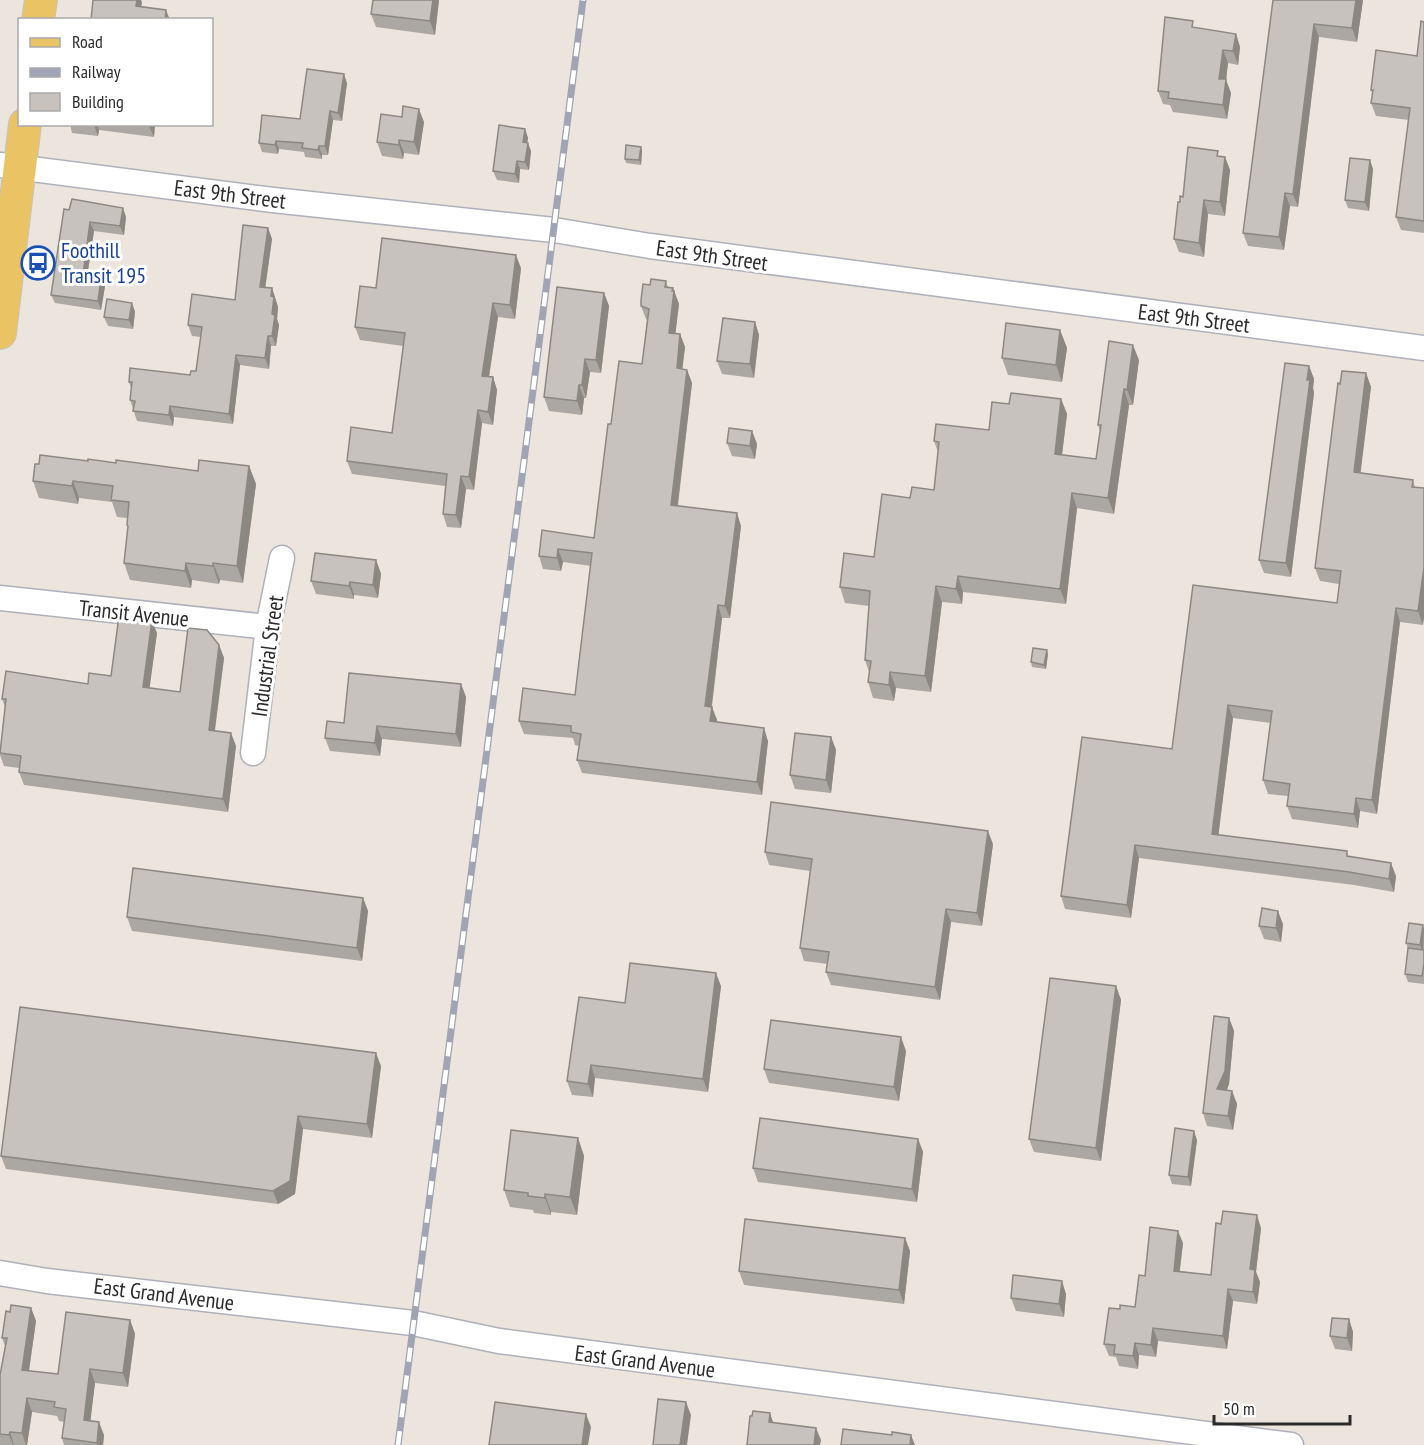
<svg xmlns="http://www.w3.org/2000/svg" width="1424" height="1445" font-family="'PT Sans Narrow',sans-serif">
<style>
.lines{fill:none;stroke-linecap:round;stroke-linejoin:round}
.minor-casing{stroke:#aeb1bb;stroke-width:27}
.major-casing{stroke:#c4c4c4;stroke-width:34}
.minor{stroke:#fff;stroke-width:24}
.major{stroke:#eac365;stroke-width:32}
.rail-casing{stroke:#a0a4b4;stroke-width:7}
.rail{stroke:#fff;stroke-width:4.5;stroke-dasharray:14;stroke-linecap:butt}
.wall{fill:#aba7a3}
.shaded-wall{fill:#8b8884}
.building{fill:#c7c2bd;stroke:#8b8884;stroke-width:1.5}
.labels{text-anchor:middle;stroke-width:6;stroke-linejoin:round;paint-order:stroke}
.street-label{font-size:22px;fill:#2b2b2b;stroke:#fff}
.transit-label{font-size:22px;fill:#164399;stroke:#fff;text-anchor:start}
</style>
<rect width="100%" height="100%" fill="#ece5dd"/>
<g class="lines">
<g class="minor-casing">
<g id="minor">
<path d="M0 165 273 200 554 230 650 246 1424 348"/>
<path d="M0 598 268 627"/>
<path d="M253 753 268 627 282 558"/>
<path d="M0 1273 47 1281 413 1323 499 1341 1291 1445"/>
</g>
</g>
<g class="major-casing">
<g id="major">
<path d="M38 20 41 0"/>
<path d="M0 333 25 124"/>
</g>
</g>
<use href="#minor" class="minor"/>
<use href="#major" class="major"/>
<g class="rail-casing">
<path id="rail" d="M398 1445 583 0"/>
</g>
<use href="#rail" class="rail"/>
</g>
<g class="wall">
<path d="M439 0 435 35 376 27 371 14Z"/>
<path d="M1273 0H1363L1357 42 1319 37 1298 207 1290 206 1284 250 1248 246 1243 233Z"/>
<path d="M1424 22V233L1401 230 1396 217 1409 120 1376 116 1371 103 1373 95 1371 90 1417 56Z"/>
<path d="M1195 28 1236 34 1240 47 1238 65 1228 63 1226 80 1231 93 1227 119 1173 112 1170 105 1163 104 1158 91Z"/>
<path d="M347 83 342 121 333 120 328 155H322V159L305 157 304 152 279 149 278 154 262 152 259 143 300 119Z"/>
<path d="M424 122 419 155 404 153 403 159 382 156 377 142Z"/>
<path d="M70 124H155L154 137 99 130 98 136 72 133Z"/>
<path d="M525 129 528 138 527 143 531 151 529 170 520 169 519 183 497 180 493 171Z"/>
<path d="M641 147 642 151 641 165 626 163 625 159Z"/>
<path d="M1219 156 1225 157 1230 170 1225 216 1208 214 1204 257 1179 252 1174 239 1183 197Z"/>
<path d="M1373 169 1369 211 1348 208 1345 200Z"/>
<path d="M64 209 126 217 124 235 94 231 87 276 101 278 105 286 101 310 55 303 51 295Z"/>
<path d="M268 228 272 239 265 288H272L278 307 277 319 279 325 276 346H271L269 369 240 365 233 424 174 417 173 426 137 421 130 400 131 388 129 382 190 375 196 371 201 337 192 336 188 325 235 300Z"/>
<path d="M521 268 515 319 498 317 489 377H493L497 390 493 425 482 423 474 490 466 489 461 528 447 527 443 514 445 486 352 474 347 461 392 433 403 346 360 340 355 327 376 288Z"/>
<path d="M666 281 668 287 673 288 679 304 675 334H680L685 347 682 369 687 370 692 383 678 506 741 526 730 618H722L712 707 717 720 716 722 768 741 762 795 582 773 577 760 579 746 575 745 573 738 524 734 519 721 575 695 591 566 563 562 561 571 543 569 539 556 594 538 611 424 642 364 647 320 646 319 641 306 650 285Z"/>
<path d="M604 293 609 306 601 373 590 372 586 398H584L582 415 549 411 544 397Z"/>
<path d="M132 303 135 312 133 329 108 326 104 317Z"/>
<path d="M755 322 759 335 754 378 722 374 717 361Z"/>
<path d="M1060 330 1067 348 1062 382 1008 375 1002 358Z"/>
<path d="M1139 360 1133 405H1129L1114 514 1077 508 1066 604 963 592 962 604 942 602 931 692 896 688 894 701 873 698 868 682 869 672 865 660 869 606 845 603 840 587 874 557 910 498 934 490 938 452 934 441 989 430 1009 404 1061 399 1067 414 1062 455 1096 459 1100 431 1098 425Z"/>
<path d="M1309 366 1314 379 1313 388 1314 393 1291 577 1264 573 1259 560Z"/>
<path d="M1366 373 1371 387 1360 473 1413 480 1415 487 1423 625 1400 622 1377 814 1360 811 1358 828 1292 819 1287 806 1288 796 1268 794 1263 780 1271 723 1233 718 1218 835 1349 857 1396 876 1394 892 1354 885 1139 858 1131 918 1065 909 1061 896 1172 749 1337 603 1339 584 1320 581 1315 568 1340 384Z"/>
<path d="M752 431 757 444 755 459 732 456 727 443Z"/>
<path d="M88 461 198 471 249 466 256 484 243 583 220 580 219 584 192 580 191 588 130 580 124 563 128 529 127 525V518L117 517 112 502 79 498 78 504 39 498 33 481 39 464Z"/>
<path d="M376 560 381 574 378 598 354 595V599L316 594 311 581Z"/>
<path d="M157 633 149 688 180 692 219 645 224 658 215 731 236 746 228 812 24 785 19 772V768L4 766 0 755 5 707 2 699 88 684 111 676Z"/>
<path d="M1048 654 1046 669 1032 667 1031 662Z"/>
<path d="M461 684 466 697 461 747 382 739 380 756 330 751 325 738 344 723Z"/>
<path d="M831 737 836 750 831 793 795 789 790 775Z"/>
<path d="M993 844 982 926 951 922 940 1000 831 985 826 972 828 964 804 961 800 948 810 871 769 865 765 852Z"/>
<path d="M363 898 368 911 362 961 132 931 127 917Z"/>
<path d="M1283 924 1281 942 1264 939 1259 926Z"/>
<path d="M1424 929V984L1408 982 1405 974 1408 949 1406 943Z"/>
<path d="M721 986 708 1092 595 1078 593 1097 572 1095 567 1081 625 1003Z"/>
<path d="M1116 986 1121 1000 1101 1161 1034 1152 1029 1139Z"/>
<path d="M1229 1018 1234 1031 1229 1084 1227 1090 1232 1091 1237 1104 1233 1130 1207 1126 1203 1113Z"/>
<path d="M906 1051 899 1101 769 1083 764 1069Z"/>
<path d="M381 1066 372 1138 303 1129 295 1194 278 1204 6 1169 1 1156Z"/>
<path d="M578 1138 584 1156 577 1215 551 1212V1215L534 1213 533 1210 510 1207 504 1190Z"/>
<path d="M918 1139 923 1152 917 1202 758 1182 753 1168Z"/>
<path d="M1197 1140 1191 1186 1172 1184 1169 1175Z"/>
<path d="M1261 1228 1256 1272 1260 1282 1257 1304 1233 1301 1227 1349 1158 1341 1156 1357 1139 1355 1138 1369 1119 1366 1116 1357 1109 1356 1104 1344 1120 1309 1135 1307 1145 1276 1183 1243 1180 1271 1211 1275Z"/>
<path d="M905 1238 910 1251 904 1304 744 1285 739 1271Z"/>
<path d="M1066 1294 1064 1317 1016 1311 1011 1298Z"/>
<path d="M31 1308 36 1321 29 1371 58 1374 130 1320 135 1334 128 1387 95 1383 90 1420 104 1435 103 1445H64L62 1438 64 1422 59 1421 57 1416 32 1412 27 1445H0V1375L5 1346 2 1338 10 1312Z"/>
<path d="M1349 1319 1353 1332 1352 1351 1335 1349 1330 1336Z"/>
</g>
<g class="shaded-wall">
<path d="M137 0H141L142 2 140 18 136 6Z"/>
<path d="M433 0H439L435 35 430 21Z"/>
<path d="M1356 0H1363L1357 42 1352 28Z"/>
<path d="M166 10 170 20H165Z"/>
<path d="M1314 24 1319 37 1298 207 1293 194Z"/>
<path d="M1236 34 1240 47 1238 65 1233 51Z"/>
<path d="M1223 50 1228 63 1226 80 1231 93 1227 119 1223 105 1219 79Z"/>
<path d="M344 74 347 83 342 121 338 113Z"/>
<path d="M419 109 424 122 419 155 414 142Z"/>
<path d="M330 111 333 120 328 155 325 146Z"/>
<path d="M97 124 99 130 98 136 94 125Z"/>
<path d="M150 124H155L154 137 149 126Z"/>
<path d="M525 129 528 138 526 151 523 142Z"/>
<path d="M399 140 404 153 403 159 399 145Z"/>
<path d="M276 141 279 149 278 154 275 145Z"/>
<path d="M528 143 531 151 529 170 525 162Z"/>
<path d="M319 146 322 155V159L318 150Z"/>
<path d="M641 147 642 151 641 165 639 160Z"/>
<path d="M1225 157 1230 170 1225 216 1220 202Z"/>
<path d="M1370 160 1373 169 1369 211 1365 202Z"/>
<path d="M517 161 520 169 519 183 515 174Z"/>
<path d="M1285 193 1290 206 1284 250 1279 237Z"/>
<path d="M1204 200 1208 214 1204 257 1199 243Z"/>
<path d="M123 208 126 217 124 235 120 226Z"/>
<path d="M90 222 94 231 86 284 83 275Z"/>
<path d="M268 228 272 239 264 297 260 287Z"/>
<path d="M516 255 521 268 515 319 510 305Z"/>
<path d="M101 278 105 286 101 310 98 301Z"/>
<path d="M272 288 278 307 277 319 279 325 276 346 272 336 271 296Z"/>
<path d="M673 288 679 304 674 346 669 333Z"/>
<path d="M604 293 609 306 601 373 596 360Z"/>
<path d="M132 303 135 312 133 329 129 320Z"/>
<path d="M493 303 498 317 487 389 482 376Z"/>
<path d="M755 322 759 335 754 378 750 364Z"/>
<path d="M1060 330 1067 348 1062 382 1056 365Z"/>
<path d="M680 334 685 347 681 381 677 368Z"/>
<path d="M268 336 271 346 269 369 265 358Z"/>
<path d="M1133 345 1139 360 1133 405 1127 390Z"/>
<path d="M236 355 240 365 233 424 229 414Z"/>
<path d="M585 359 590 372 586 398 582 385Z"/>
<path d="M1309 366 1314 379 1313 388 1314 393 1291 577 1286 563Z"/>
<path d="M687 370 692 383 676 518 671 505Z"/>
<path d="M1366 373 1371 387 1359 486 1354 472Z"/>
<path d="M493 377 497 390 493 425 488 412Z"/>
<path d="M579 385 584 398 582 415 577 401Z"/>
<path d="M1124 389 1129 405 1114 514 1108 498Z"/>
<path d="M1061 399 1067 414 1060 470 1055 454Z"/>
<path d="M170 406 174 417 173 426 169 415Z"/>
<path d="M478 410 482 423 474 490 469 477Z"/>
<path d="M752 431 757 444 755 459 750 446Z"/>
<path d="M249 466 256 484 243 583 237 566Z"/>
<path d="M461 476 466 489 461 528 456 515Z"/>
<path d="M73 481 79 498 78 504 72 486Z"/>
<path d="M1072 493 1077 508 1066 604 1060 589Z"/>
<path d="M737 513 741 526 730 618 725 606Z"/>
<path d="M558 549 563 562 561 571 557 558Z"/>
<path d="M376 560 381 574 378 598 373 585Z"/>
<path d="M186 563 192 580 191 588 185 571Z"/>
<path d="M213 563 220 580 219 584 213 566Z"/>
<path d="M1424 567V618L1423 625 1418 611Z"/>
<path d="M958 576 963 592 962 604 956 589Z"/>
<path d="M350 582 354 595V599L349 586Z"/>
<path d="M936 586 942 602 931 692 925 676Z"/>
<path d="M718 605 722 618 710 719 705 706Z"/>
<path d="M1396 608 1400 622 1377 814 1372 800Z"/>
<path d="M152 620 157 633 148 700 143 687Z"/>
<path d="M219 645 224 658 213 743 209 730Z"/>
<path d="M1047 650 1048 654 1046 669 1044 665Z"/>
<path d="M890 672 896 688 894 701 889 685Z"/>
<path d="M461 684 466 697 461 747 456 734Z"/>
<path d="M1228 705 1233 718 1217 847 1212 834Z"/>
<path d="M712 707 717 720 715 734 710 721Z"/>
<path d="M377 726 382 739 380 756 375 743Z"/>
<path d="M764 728 768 741 762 795 757 782Z"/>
<path d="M231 733 236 746 228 812 223 799Z"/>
<path d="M831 737 836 750 831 793 826 780Z"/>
<path d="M1356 798 1360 811 1358 828 1354 814Z"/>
<path d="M988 831 993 844 982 926 977 913Z"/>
<path d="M1135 845 1139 858 1131 918 1127 905Z"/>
<path d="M1391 863 1396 876 1394 892 1389 879Z"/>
<path d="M363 898 368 911 362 961 357 948Z"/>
<path d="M946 909 951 922 940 1000 935 987Z"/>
<path d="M1278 911 1283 924 1281 942 1276 928Z"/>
<path d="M1423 925 1424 929 1423 953 1420 945Z"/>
<path d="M716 973 721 986 708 1092 703 1079Z"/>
<path d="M1116 986 1121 1000 1101 1161 1096 1148Z"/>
<path d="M1229 1018 1234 1031 1229 1084 1222 1102 1217 1089Z"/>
<path d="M901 1037 906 1051 899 1101 894 1087Z"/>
<path d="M376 1053 381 1066 372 1138 367 1124Z"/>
<path d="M591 1065 595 1078 593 1097 588 1084Z"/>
<path d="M1232 1091 1237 1104 1233 1130 1228 1116Z"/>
<path d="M298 1116 303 1129 295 1194 278 1204 273 1191Z"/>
<path d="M1194 1131 1197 1140 1191 1186 1188 1177Z"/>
<path d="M578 1138 584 1156 577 1215 570 1197Z"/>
<path d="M918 1139 923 1152 917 1202 912 1189Z"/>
<path d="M545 1194 551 1212V1215L545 1198Z"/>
<path d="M1257 1215 1261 1228 1256 1272 1260 1282 1257 1304 1253 1292 1250 1269Z"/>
<path d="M1178 1231 1183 1243 1178 1283 1174 1271Z"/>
<path d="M905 1238 910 1251 904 1304 899 1290Z"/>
<path d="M1062 1281 1066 1294 1064 1317 1059 1304Z"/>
<path d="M1228 1289 1233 1301 1227 1349 1223 1336Z"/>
<path d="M31 1308 36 1321 27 1384 22 1370Z"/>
<path d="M1349 1319 1353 1332 1352 1351 1347 1338Z"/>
<path d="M130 1320 135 1334 128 1387 123 1373Z"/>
<path d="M1153 1328 1158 1341 1156 1357 1151 1345Z"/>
<path d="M1135 1343 1139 1355 1138 1369 1133 1356Z"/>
<path d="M90 1369 95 1383 89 1433 84 1420Z"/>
<path d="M27 1398 32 1412 27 1445H26L22 1433Z"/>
<path d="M686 1402 691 1415 687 1445H680Z"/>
<path d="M770 1413 774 1425 769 1422Z"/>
<path d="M586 1414 591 1427 588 1445H582Z"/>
<path d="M99 1422 104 1435 103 1445H98L97 1443Z"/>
<path d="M816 1428 821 1440 820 1445H814Z"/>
<path d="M10 1432 14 1445H13L9 1435Z"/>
<path d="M911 1435 915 1445H910Z"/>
</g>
<g class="building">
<path d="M93 0H137L136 6 166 10 165 20H91Z"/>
<path d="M373 0H433L430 21 371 14Z"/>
<path d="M1273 0H1356L1352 28 1314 24 1293 194 1285 193 1279 237 1243 233Z"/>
<path d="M1165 17 1193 21 1192 27 1236 34 1233 51 1223 50 1219 79H1226L1223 105 1168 98 1169 92 1158 91Z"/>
<path d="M1421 21 1424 22V221L1396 217 1410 108 1371 103 1373 90H1371L1376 50 1417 56Z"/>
<path d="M307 69 344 74 338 113 330 111 325 146H319L318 150 302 148 303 143 276 141 275 145 259 143 262 115 300 119Z"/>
<path d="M403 106 419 109 414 142 399 140V145L377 142 381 114 402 117Z"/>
<path d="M499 125 525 129 523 142 528 143 525 162 517 161 515 174 493 171Z"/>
<path d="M626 145 641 147 639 160 625 159Z"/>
<path d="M1188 147 1218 151 1217 156 1225 157 1220 202 1204 200 1199 243 1174 239 1178 202H1180V196L1183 197Z"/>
<path d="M1350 158 1370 160 1365 202 1345 200Z"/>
<path d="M72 199 123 208 120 226 90 222 83 275 101 278 98 301 51 295 64 209 69 210Z"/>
<path d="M243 225 268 228 260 287 272 288 271 296 274 297 272 314 275 315 272 336H268L265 358 236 355 229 414 170 406 169 415 133 411 135 401 130 400 132 382H129L130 368 190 375 191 371H196L202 327 188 325 192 294 235 300Z"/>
<path d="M382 238 516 255 510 305 493 303 482 376 493 377 488 412 478 410 469 477 461 476 456 515 443 514 447 474 347 461 351 427 392 433 405 333 355 327 360 286 376 288Z"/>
<path d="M651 279 666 281 665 287 673 288 672 291H674L669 333 680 334 677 368 687 370 671 505 737 513 725 606 718 605 705 706 712 707 710 721 764 728 757 782 577 760 581 734 571 732V726L519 721 523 688 575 695 592 553 558 549 557 558 539 556 542 530 594 538 608 424H611L619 361 642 364 649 309 641 306V300L643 284 650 285Z"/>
<path d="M557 287 604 293 596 360 585 359 582 385H579L577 401 544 397Z"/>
<path d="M107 299 132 303 129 320 104 317Z"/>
<path d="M723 318 755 322 750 364 717 361Z"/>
<path d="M1006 323 1060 330 1056 365 1002 358Z"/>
<path d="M1109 341 1133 345 1127 390 1124 389 1108 498 1072 493 1060 589 958 576 956 589 936 586 925 676 890 672 889 685 868 682 871 661 865 660 870 591 840 587 844 553 874 557 882 494 910 498 912 487 934 490 939 442 934 441 936 424 989 430 992 402 1009 404 1011 393 1061 399 1055 454 1096 459 1101 425H1098Z"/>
<path d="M1285 363 1309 366 1307 380H1310L1286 563 1259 560Z"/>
<path d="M1342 371 1366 373 1354 472 1413 480 1412 487 1424 488V567L1418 611 1396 608 1372 800 1356 798 1354 814 1287 806 1290 784 1263 780 1272 711 1228 705 1212 834 1347 851V856L1391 863 1389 879 1349 872 1135 845 1127 905 1061 896 1082 737 1172 749 1193 585 1337 603 1341 571 1315 568 1338 383 1340 384Z"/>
<path d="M729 428 752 431 750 446 727 443Z"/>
<path d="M40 455 88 461V459L116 463V460L198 471 199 460 249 466 237 566 213 563V566L186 563 185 571 124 563 128 526 127 525 129 502 111 500 113 486 73 481 72 486 33 481 35 464H39Z"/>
<path d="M315 553 376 560 373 585 350 582 349 586 311 581Z"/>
<path d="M119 616 152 620 143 687 180 692 188 628 207 630 219 645 209 730 231 733 223 799 19 772 21 756 0 753 6 699H2L6 671 88 684 89 673 111 676Z"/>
<path d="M1033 648 1047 650 1044 665 1031 662Z"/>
<path d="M349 673 461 684 456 734 377 726 375 743 325 738 327 721 344 723Z"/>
<path d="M795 733 831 737 826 780 790 775Z"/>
<path d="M771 802 988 831 977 913 946 909 935 987 826 972 829 952 800 948 812 859 765 852Z"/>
<path d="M133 868 363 898 357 948 127 917Z"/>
<path d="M1262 908 1278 911 1276 928 1259 926Z"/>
<path d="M1409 923 1423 925 1420 945 1406 943Z"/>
<path d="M1408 948 1424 950V964L1422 976 1405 974Z"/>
<path d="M630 963 716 973 703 1079 591 1065 588 1084 567 1081 579 997 625 1003Z"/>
<path d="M1050 978 1116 986 1096 1148 1029 1139Z"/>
<path d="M20 1007 376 1053 367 1124 298 1116 290 1181 273 1191 1 1156Z"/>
<path d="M1214 1016 1229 1018 1225 1071 1217 1089 1232 1091 1228 1116 1203 1113Z"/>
<path d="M771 1020 901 1037 894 1087 764 1069Z"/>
<path d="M760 1118 918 1139 912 1189 753 1168Z"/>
<path d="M1175 1128 1194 1131 1188 1177 1169 1175Z"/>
<path d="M511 1130 578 1138 570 1197 545 1194V1198L528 1196V1193L504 1190Z"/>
<path d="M1223 1211 1257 1215 1250 1269 1255 1270 1253 1292 1228 1289 1223 1336 1153 1328 1151 1345 1135 1343 1133 1356 1114 1354 1115 1345 1104 1344 1109 1308 1120 1309V1305L1135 1307 1139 1275 1145 1276 1150 1227 1178 1231 1174 1271 1211 1275 1216 1223 1221 1224Z"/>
<path d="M745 1219 905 1238 899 1290 739 1271Z"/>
<path d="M1013 1275 1062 1281 1059 1304 1011 1298Z"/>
<path d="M11 1305 31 1308 22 1370 58 1374 66 1312 130 1320 123 1373 90 1369 84 1420 99 1422 97 1443 62 1438 66 1409 54 1407 55 1402 27 1398 22 1433 10 1432 9 1435 0 1434V1375L7 1338H2L6 1311 10 1312Z"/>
<path d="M1332 1318 1349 1319 1347 1338 1330 1336Z"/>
<path d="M658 1399 686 1402 680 1445H653Z"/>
<path d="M495 1402 586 1414 582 1445H489Z"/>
<path d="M753 1411 770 1413 769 1422 816 1428 814 1445H747L750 1416H752Z"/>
<path d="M843 1429 892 1435V1432L911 1435 910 1445H841Z"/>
</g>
<defs>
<g id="bus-ring" transform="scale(1.725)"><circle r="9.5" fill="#fff" stroke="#1a4fb4" stroke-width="1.5"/><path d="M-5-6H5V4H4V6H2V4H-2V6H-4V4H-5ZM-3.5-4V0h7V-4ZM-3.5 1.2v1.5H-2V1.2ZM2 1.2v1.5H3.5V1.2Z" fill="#1a4fb4"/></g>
</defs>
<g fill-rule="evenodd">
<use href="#bus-ring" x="38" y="263"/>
</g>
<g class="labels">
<g class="street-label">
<text transform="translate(230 194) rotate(7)" y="8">East 9th Street</text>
<text transform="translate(712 255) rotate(8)" y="8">East 9th Street</text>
<text transform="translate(1194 318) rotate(7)" y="8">East 9th Street</text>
<text transform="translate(134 613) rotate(6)" y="8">Transit Avenue</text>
<text transform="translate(267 656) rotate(-82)" y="8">Industrial Street</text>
<text transform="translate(164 1294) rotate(7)" y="8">East Grand Avenue</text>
<text transform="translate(645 1361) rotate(7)" y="8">East Grand Avenue</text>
</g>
<g class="transit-label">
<text x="61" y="258">Foothill<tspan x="61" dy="25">Transit 195</tspan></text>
</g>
</g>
<rect x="18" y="18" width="195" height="108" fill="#ffffff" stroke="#aaaaaa" stroke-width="1.5"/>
<rect x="30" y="38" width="30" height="9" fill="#eac365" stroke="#aaaaaa" stroke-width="1.5"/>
<text x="72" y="48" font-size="18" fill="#2b2b2b">Road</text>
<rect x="30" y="68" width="30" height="9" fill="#a0a4b4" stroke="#aaaaaa" stroke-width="1.5"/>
<text x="72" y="78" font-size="18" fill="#2b2b2b">Railway</text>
<rect x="30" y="93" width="30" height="18" fill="#c7c2bd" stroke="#aaaaaa" stroke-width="1.5"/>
<text x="72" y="108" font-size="18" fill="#2b2b2b">Building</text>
<path d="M1214 1415v9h136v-9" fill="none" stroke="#2b2b2b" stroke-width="3"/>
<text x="1223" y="1415" font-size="18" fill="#2b2b2b" stroke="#ffffff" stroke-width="4.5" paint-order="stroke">50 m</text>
</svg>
